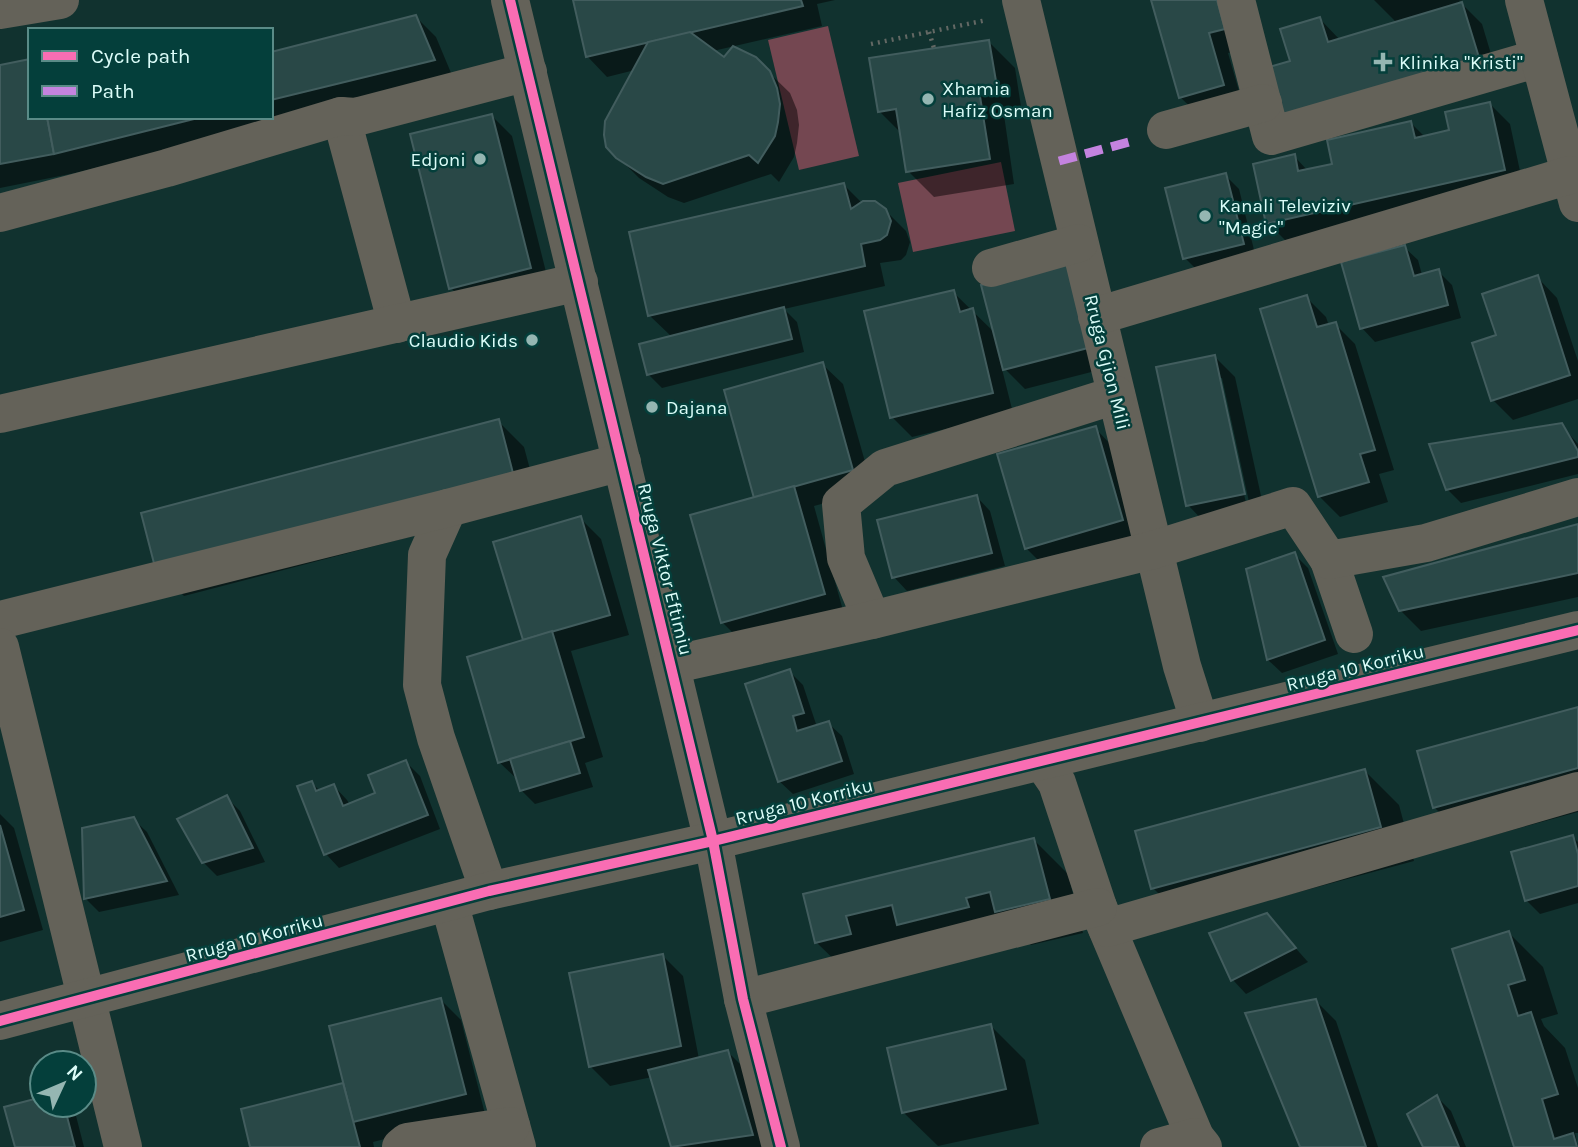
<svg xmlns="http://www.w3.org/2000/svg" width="1578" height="1147" font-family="Karla,sans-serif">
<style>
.green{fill:#744751}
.shadow{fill:#0007;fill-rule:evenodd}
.building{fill:#294847;stroke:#425d5e;stroke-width:2}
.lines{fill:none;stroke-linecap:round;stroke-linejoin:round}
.path{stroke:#636864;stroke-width:4.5;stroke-dasharray:2 5;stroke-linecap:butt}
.minor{stroke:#646259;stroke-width:38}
.quiet{stroke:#c483df;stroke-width:9;stroke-dasharray:18 9;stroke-linecap:butt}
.cycleway-casing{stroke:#043f3b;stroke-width:15}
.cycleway{stroke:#f96db3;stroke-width:10}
.poi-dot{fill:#95b6b2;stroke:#043f3b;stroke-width:2.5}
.labels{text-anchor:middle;stroke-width:5;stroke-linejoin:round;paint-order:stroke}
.poi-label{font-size:19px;fill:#dcfdf9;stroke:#043f3b;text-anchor:start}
.street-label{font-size:19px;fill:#dcfdf9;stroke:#043f3b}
</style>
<rect width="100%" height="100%" fill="#11322f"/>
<g class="green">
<path d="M828 26 859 156 799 170 768 40Z"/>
<path d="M1001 162 1015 231 913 252 898 183Z"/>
</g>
<g class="shadow">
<path d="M574 0H835L817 4 822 26 713 51 724 59H755L790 93 797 110 799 125 797 143 794 157 779 182 771 174 684 203 668 197 639 178 607 146 635 70 607 77 587 56Z"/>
<path d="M1153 0H1230L1244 49 1228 53 1243 105 1201 117 1180 97Z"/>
<path d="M1374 0H1463L1459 1 1482 24 1500 84 1292 62 1320 19 1340 40 1397 23Z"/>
<path d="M416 17 436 37 454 80 75 173 0 188V66L30 117H271V54Z"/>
<path d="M989 42 1015 68 1022 113 1004 115 1014 184 934 197 908 171 902 134 879 111Z"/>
<path d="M1490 104 1510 124 1524 190 1288 243 1268 223 1294 156 1308 171 1334 165 1411 123 1425 137 1451 131Z"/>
<path d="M492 116 512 136 550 288 471 308 451 288Z"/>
<path d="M1225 175 1239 189 1256 258 1199 272 1185 258Z"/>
<path d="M844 185 862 203 885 210 906 231 910 242 906 255 901 260 880 263 885 286 784 309 797 322 804 352 662 388 648 374 672 337 650 316 631 234Z"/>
<path d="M1404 247 1418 260 1422 275 1438 271 1452 285 1461 318 1375 342 1362 328Z"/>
<path d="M1066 265 1107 368 1025 389 1001 365 1013 413 912 437 892 417 953 292 996 334Z"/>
<path d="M1537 277 1557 298 1578 361V399L1513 420 1493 400 1498 336Z"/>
<path d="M1306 297 1326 317 1329 326 1335 324 1355 344 1394 470 1379 474 1388 502 1340 517 1320 497 1263 310Z"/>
<path d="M1215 357 1235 377 1265 514 1208 526 1188 505ZM1218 378H1222L1249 502 1246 503Z"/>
<path d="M822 364 843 384 873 490 814 506 844 614 742 642 722 622Z"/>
<path d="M498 421 524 447 539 503 184 596 158 570Z"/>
<path d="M1561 425 1578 444V474L1461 503 1447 489Z"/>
<path d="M1095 428 1115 449 1142 540 1046 568 1026 548Z"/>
<path d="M977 497 990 511 1005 566 907 591 894 577Z"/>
<path d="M580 518 601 539 629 635 571 651 603 757 585 763 593 787 535 804 521 790 519 781 499 762 525 641Z"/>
<path d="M1578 526V597L1421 631 1400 610Z"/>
<path d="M1294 554 1308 568 1338 654 1282 673 1268 660Z"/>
<path d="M789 671 803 685 817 727 828 723 842 736 854 774 793 794 779 781Z"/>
<path d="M1578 709V812L1469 842 1434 807Z"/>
<path d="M406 762 420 776 440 829 339 868 326 854 312 783 320 791 334 786 347 800 350 805 378 794Z"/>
<path d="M1365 771 1399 805 1414 861 1187 922 1153 888Z"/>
<path d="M226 797 240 811 265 862 217 876 203 862Z"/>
<path d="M0 814 14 828 43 930 0 942Z"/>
<path d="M133 819 147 832 179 895 99 912 85 898Z"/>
<path d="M1572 836 1578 842V903L1540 914 1526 900Z"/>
<path d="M1034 840 1068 874 1083 933 1031 945 1014 929 851 976 816 942 805 896Z"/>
<path d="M1266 915 1308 962 1246 994 1233 980Z"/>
<path d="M1509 933 1543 967 1558 1014 1541 1019 1544 1026 1565 1048 1578 1088V1133H1575L1578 1147H1516L1454 950Z"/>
<path d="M663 956 683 976 699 1059 728 1052 748 1072 770 1147H673L652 1077 610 1086 590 1066Z"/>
<path d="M441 1000 461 1020 485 1114 373 1142 374 1147H252L243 1110 345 1085Z"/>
<path d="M1316 1001 1336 1021 1378 1147H1301Z"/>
<path d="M991 1026 1025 1060 1039 1124 938 1146 903 1112Z"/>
<path d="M1437 1097 1451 1111 1466 1147H1425Z"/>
<path d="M42 1099V1105H71L74 1108 84 1147H16Z"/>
</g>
<g class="building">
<path d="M573 0H801L803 6 586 57Z"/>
<path d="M1151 0H1217L1225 29 1209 33 1224 85 1179 98Z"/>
<path d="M1462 2 1481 64 1285 122 1269 67 1290 61 1280 29 1320 17 1328 42Z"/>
<path d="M416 15 435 60 271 100V52Z"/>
<path d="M690 32 724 57 733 46 756 57 770 71 777 88 780 104 778 122 775 136 758 163 749 155 663 184 646 177 616 158 606 147 604 135 605 121 648 42Z"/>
<path d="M989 40 997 87 979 90 990 159 906 172 896 109 878 112 869 58Z"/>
<path d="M30 59V117H47L54 154 0 164V65Z"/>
<path d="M1490 102 1505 170 1266 224 1253 164 1295 154 1298 171 1332 164 1327 140 1411 121 1415 138 1449 130 1445 112Z"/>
<path d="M492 114 531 268 449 289 410 134Z"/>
<path d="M47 117H202L54 154Z"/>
<path d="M1226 173 1244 244 1183 259 1165 188Z"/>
<path d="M844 183 851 209 863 201H875L886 209 891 221 887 235 880 240 861 244 865 266 648 316 629 232Z"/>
<path d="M1405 245 1414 276 1439 269 1448 305 1360 329 1341 262Z"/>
<path d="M1067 264 1088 348 1003 370 981 285Z"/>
<path d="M1538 275 1570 375 1491 401 1472 343 1496 335 1482 294Z"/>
<path d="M954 290 960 312 973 308 993 393 890 418 864 311Z"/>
<path d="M1307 295 1317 327 1336 322 1375 450 1360 454 1369 482 1318 497 1260 309Z"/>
<path d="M784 307 792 339 647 375 639 344Z"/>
<path d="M1215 355 1245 494 1186 506 1156 367Z"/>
<path d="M823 362 853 470 754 498 724 390Z"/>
<path d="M499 419 514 477 156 571 141 513Z"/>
<path d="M1562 423 1578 451V457L1446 490 1429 444Z"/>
<path d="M1096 426 1123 520 1025 549 997 454Z"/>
<path d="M794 486 825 594 721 623 690 515Z"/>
<path d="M977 495 992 553 892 578 877 520Z"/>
<path d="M581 516 610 615 523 640 493 542Z"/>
<path d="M1578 524V573L1399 611 1383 577Z"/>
<path d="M1295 552 1325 640 1267 660 1246 569Z"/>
<path d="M552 631 584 737 498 763 467 657Z"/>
<path d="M790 669 804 713 793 716 797 731 829 721 842 761 778 782 745 684Z"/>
<path d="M1578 707V768L1433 808 1417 751Z"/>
<path d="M570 741 580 773 520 791 510 759Z"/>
<path d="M406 760 428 815 324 855 297 786 312 781 316 791 334 784 343 806 375 793 368 775Z"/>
<path d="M1365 769 1381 827 1151 889 1135 831Z"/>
<path d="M227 795 253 848 202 863 177 819Z"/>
<path d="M134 817 167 881 84 899 82 828Z"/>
<path d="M0 825 24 910 0 917Z"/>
<path d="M1573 835 1578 854V886L1525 901 1511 852Z"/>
<path d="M1034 838 1050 899 995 912 990 892 966 898 969 907 897 925 892 905 846 916 851 934 815 943 803 894Z"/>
<path d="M1267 913 1296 948 1231 981 1209 933Z"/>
<path d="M1509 931 1525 980 1508 985 1518 1016 1531 1012 1558 1094 1542 1099 1554 1139 1573 1133 1577 1147H1514L1452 949Z"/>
<path d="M663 954 681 1046 589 1067 569 973Z"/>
<path d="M441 998 466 1094 353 1122 329 1026Z"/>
<path d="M1316 999 1366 1147H1300L1245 1013Z"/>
<path d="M991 1024 1006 1089 902 1113 887 1048Z"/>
<path d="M728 1050 753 1135 671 1147 648 1070Z"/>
<path d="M343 1083 360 1147H250L241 1109Z"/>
<path d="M1437 1095 1459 1147H1423L1407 1114Z"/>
<path d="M42 1097V1105H64L75 1147H15L4 1107Z"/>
</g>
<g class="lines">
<g class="path">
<path d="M929 32 934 48"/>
<path d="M871 44 987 20"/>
</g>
<g class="minor">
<path d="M510 0 713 841 743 999 781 1147"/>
<path d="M1021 0 1182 666 1200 723"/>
<path d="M1236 0 1271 136 1539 58"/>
<path d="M1524 0 1578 203"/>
<path d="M0 10 60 0"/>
<path d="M341 116 397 324"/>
<path d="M1166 130 1263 103"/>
<path d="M0 213 167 168 341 116 356 117 528 72"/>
<path d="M991 268 1079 243"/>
<path d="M1097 316 1570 175"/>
<path d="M0 414 579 282"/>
<path d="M448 508 427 555 422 685 436 738 489 891"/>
<path d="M1329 560 1354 634"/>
<path d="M0 620 448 508 622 462"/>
<path d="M872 620 846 558 841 504 885 468 1116 395"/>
<path d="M0 647 123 1147"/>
<path d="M671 665 872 620 1153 550 1293 506 1329 560 1426 543 1578 497"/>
<path d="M1042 761 1057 783 1098 907 1195 1137 1203 1147"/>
<path d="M449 902 517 1147"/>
<path d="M1107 928 1578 791"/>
<path d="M743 999 1098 907"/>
<path d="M0 1021 489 891 713 841 1578 630"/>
<path d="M401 1147 407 1142 511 1126"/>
<path d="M1159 1147 1195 1137"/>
</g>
<path class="quiet" d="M1059 161 1129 142"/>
<g class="cycleway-casing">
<g id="cycleway">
<path d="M510 0 713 841 743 999 781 1147"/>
<path d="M0 1021 489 891 713 841 1578 630"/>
</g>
</g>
<use href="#cycleway" class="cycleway"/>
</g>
<g class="poi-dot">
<path d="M1379.5 51.5h7v7h7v7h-7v7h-7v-7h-7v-7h7z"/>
<circle cx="928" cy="99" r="7"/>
<circle cx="480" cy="159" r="7"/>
<circle cx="1205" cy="216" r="7"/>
<circle cx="532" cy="340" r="7"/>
<circle cx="652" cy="407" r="7"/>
</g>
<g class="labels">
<g class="poi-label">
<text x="1399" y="69">Klinika "Kristi"</text>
<text x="942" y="95">Xhamia<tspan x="942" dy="22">Hafiz Osman</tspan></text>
<text x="466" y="166" text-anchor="end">Edjoni</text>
<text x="1219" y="212">Kanali Televiziv<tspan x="1219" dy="22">"Magic"</tspan></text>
<text x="518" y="347" text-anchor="end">Claudio Kids</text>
<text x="666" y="414">Dajana</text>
</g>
<g class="street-label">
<text transform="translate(1108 362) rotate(76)" y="7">Rruga Gjion Mili</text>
<text transform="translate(666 569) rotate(76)" y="7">Rruga Viktor Eftimiu</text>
<text transform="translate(1355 667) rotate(-14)" y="7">Rruga 10 Korriku</text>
<text transform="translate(804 801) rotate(-14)" y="7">Rruga 10 Korriku</text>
<text transform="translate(254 937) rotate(-15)" y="7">Rruga 10 Korriku</text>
</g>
</g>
<rect x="28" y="28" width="245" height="91" fill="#043f3b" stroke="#5a8b87" stroke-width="2"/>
<rect x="42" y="51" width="35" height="10" fill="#f96db3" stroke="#5a8b87" stroke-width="2"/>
<text x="91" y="63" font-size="21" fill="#dcfdf9">Cycle path</text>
<rect x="42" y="86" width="35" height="10" fill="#c483df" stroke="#5a8b87" stroke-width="2"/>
<text x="91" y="98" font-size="21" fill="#dcfdf9">Path</text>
<g transform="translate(63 1084) rotate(46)"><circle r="33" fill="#043f3b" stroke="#5a8b87" stroke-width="2"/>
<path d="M0-5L12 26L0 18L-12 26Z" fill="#95b6b2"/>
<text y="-10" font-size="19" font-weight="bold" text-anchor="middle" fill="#dcfdf9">N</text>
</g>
</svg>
